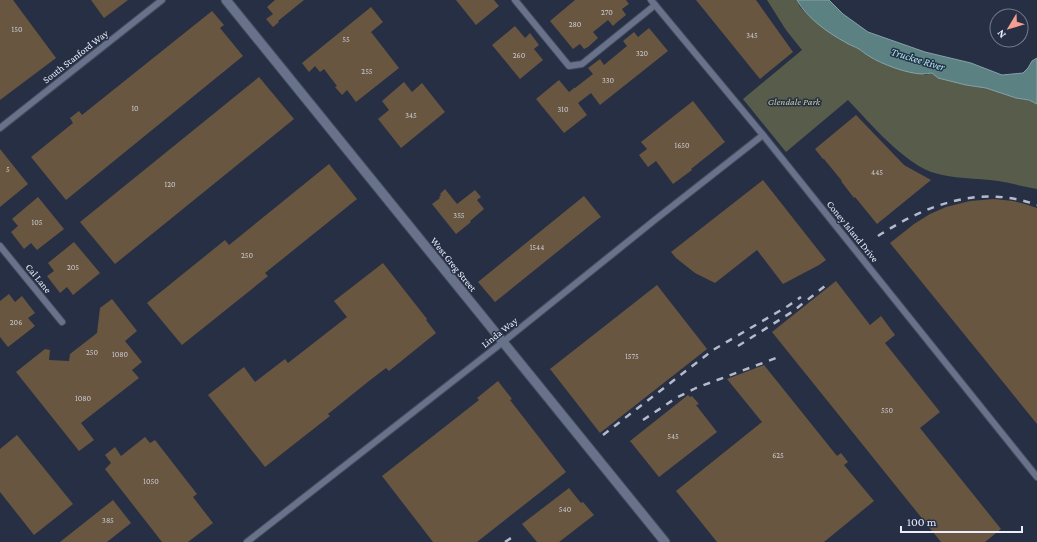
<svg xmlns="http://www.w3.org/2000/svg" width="1037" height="542" font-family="'Crimson Pro',serif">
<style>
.green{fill:#585c4b}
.water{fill:#5c8183;stroke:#86a2a8}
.building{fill:#685640}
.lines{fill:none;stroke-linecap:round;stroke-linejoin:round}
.street-casing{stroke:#444b5d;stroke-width:8}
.secondary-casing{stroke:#444b5d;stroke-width:11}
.street{stroke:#68728b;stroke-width:6}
.secondary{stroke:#68728b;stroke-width:9}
.rail{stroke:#b5bbcc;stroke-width:2.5;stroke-dasharray:7 7;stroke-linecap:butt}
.labels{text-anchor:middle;stroke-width:3;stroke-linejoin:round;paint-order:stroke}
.number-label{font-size:8px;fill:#c9c8ce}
.street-label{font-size:10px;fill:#e9eefd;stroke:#272f44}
.park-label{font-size:10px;font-style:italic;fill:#c2cd99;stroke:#272f44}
.water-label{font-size:11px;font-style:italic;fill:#a4ebef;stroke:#272f44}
</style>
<rect width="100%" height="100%" fill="#272f44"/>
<path class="green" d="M767 0H797L800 7 810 17 825 29 845 42 858 48 869 56 925 75 932 73 966 85 986 88 1016 98 1029 100 1037 104V189C1024 187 1011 183 998 181 976 178 953 179 931 172 901 160 871 124 848 100L786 152 743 99 802 50 786 30Z"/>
<path class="water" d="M797 0H829L843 14 868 32 925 52 971 63 1002 75 1023 73 1028 68 1032 61 1037 58V104L1029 100 1016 98 986 88 966 85 938 78 932 73C929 73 926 74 923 74 908 74 881 64 869 56 865 54 862 51 859 49 854 46 849 45 845 42 828 33 806 17 797 0Z"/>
<g class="building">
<path d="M0 0H13L56 58 0 100Z"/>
<path d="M91 0H128L104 18Z"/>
<path d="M275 0H304L278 21 279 22 273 27 266 19 273 14 267 7Z"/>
<path d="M456 0H494L499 6 476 25Z"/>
<path d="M575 0H626L629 4 622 9 626 15 616 23 613 26 608 20 593 32 598 38 588 47 584 49 580 44 573 49 550 21Z"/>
<path d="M696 0H756L793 52 760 79Z"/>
<path d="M371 7 383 22 371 32 399 68 356 102 347 90 342 95 335 87 337 86 324 69 320 72 315 66 309 72 302 63Z"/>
<path d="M212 11 224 25 220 28 243 56 66 200 31 157 73 123 70 118 79 111 82 115Z"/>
<path d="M515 26 525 38 530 33 539 45 534 49 543 60 520 79 492 45Z"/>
<path d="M649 28 668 51 600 105 591 93 578 103 587 115 564 133 536 99 559 80 569 92 574 88H575L593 74 588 68 600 59 604 65 627 46 623 41 634 32 638 37Z"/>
<path d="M259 77 294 119 115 264 80 222Z"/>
<path d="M404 82 412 92 422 83 445 112 401 148 378 119 389 110 382 101Z"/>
<path d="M693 101 725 142 691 169 692 170 673 184 656 161 648 167 639 155 647 149 641 142Z"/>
<path d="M856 115 904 165 931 180 877 224 855 197 854 198 841 181H842L824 159H823L815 149Z"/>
<path d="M0 149 28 184 0 207Z"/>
<path d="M329 164 357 199 265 273 268 276 182 345 147 303 225 240 229 245Z"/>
<path d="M763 180 826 260 819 265 783 284 757 250 715 283 695 273 676 258 671 252Z"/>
<path d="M445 189 457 204 475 190 481 197 477 200 484 209 470 221 471 222 456 234 432 204 440 198 439 197 441 195 440 194Z"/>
<path d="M584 196 601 217 598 219 495 302 478 282Z"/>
<path d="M38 197 64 229 37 250 31 243 24 249 11 232 18 226 12 219Z"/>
<path d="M994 199 1013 201 1025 204 1037 208V424L890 243 914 224 930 214 946 207 970 201Z"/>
<path d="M74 242 100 273 73 295 67 287 60 293 47 276 54 271 48 263Z"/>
<path d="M383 263 427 319 426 320 436 333 389 371 386 368 369 381 328 414 330 416 265 467 208 395 244 367 255 382 285 359 288 363 347 317 334 301Z"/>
<path d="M836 281 870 325 881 316 895 335 885 343 940 412 920 428 1001 529 985 542H941L772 332Z"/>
<path d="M657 285 707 349 600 433 550 369Z"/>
<path d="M9 294 15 302 22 296 35 313 28 318 35 326 8 347 0 337V301Z"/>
<path d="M112 299 137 331 125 341 142 362 132 370 139 378 81 423 94 440 79 451 16 372 45 349 50 350 49 360 69 361 70 354 97 333 100 308Z"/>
<path d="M764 365 837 456 841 453 848 462 844 465 874 501 824 542H717L676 491 762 422 727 379Z"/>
<path d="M498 381 512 399 510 400 566 472 477 542H433L382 476 479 400 477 398Z"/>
<path d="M688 395 690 397 692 396 699 404 696 405 717 432 659 477 630 441Z"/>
<path d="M17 435 73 504 34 535 0 492V449Z"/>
<path d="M145 437 150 443 155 440 197 494 193 497 213 523 188 542H162L105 469 111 463 105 455 115 447 121 456Z"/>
<path d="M569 488 581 503 583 502 594 515 559 542H537L522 524Z"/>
<path d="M113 500 131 523 107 542H60Z"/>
</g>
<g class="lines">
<g class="street-casing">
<g id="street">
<path d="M515 0 569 66 582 64 655 5"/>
<path d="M651 0 763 135 1037 477"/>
<path d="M0 128 162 0"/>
<path d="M0 246 62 322"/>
<path d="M247 542 503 342 656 219 763 135"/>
</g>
</g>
<g class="secondary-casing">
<path id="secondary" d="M226 0 665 542"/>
</g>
<use href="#street" class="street"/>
<use href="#secondary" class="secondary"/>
<g class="rail">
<path d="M878 236C926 205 980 184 1037 205"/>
<path d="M738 346 792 312 825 286"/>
<path d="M643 420 676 398 696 388 776 358"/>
<path d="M603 435 713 350 788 306 801 297"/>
<path d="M505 542 514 536"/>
</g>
</g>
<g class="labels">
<g class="number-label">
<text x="607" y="15">270</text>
<text x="575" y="27">280</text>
<text x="17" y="32">150</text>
<text x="752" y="38">345</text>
<text x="346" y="42">55</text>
<text x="642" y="56">320</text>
<text x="519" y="58">260</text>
<text x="367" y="74">255</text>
<text x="608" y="83">330</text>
<text x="135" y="111">10</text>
<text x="563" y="112">310</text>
<text x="411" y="118">345</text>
<text x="682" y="148">1650</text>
<text x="8" y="172">5</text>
<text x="877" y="175">445</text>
<text x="170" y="187">120</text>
<text x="459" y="218">355</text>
<text x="37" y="225">105</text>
<text x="537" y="250">1544</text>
<text x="247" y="258">250</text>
<text x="73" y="270">205</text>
<text x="16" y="325">206</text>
<text x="92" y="355">250</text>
<text x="120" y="357">1080</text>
<text x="632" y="359">1575</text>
<text x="83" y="401">1080</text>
<text x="887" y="413">550</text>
<text x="673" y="439">545</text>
<text x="778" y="458">625</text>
<text x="151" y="484">1050</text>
<text x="565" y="512">540</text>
<text x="108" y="523">385</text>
</g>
<g class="street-label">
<text transform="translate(75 56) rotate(-38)" y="4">South Stanford Way</text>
<text transform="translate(853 231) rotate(51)" y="4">Coney Island Drive</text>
<text transform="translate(454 264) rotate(51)" y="4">West Greg Street</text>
<text transform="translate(39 278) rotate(51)" y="4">Cal Lane</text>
<text transform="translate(499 332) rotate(-38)" y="4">Linda Way</text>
</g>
<g class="park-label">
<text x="794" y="105">Glendale Park</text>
</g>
<g class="water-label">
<text transform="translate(918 59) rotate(17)" y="4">Truckee River</text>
</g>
</g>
<g transform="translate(1009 28) rotate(232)"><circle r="19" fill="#272f44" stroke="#757b8e"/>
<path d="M0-3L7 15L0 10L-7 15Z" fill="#f59d8e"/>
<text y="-6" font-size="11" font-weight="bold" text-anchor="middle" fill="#e9eefd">N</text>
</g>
<path d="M901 526v6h121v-6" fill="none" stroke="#e9eefd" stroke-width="2"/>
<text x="907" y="526" font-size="12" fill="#e9eefd" stroke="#272f44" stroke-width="3" paint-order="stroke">100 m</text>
</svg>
